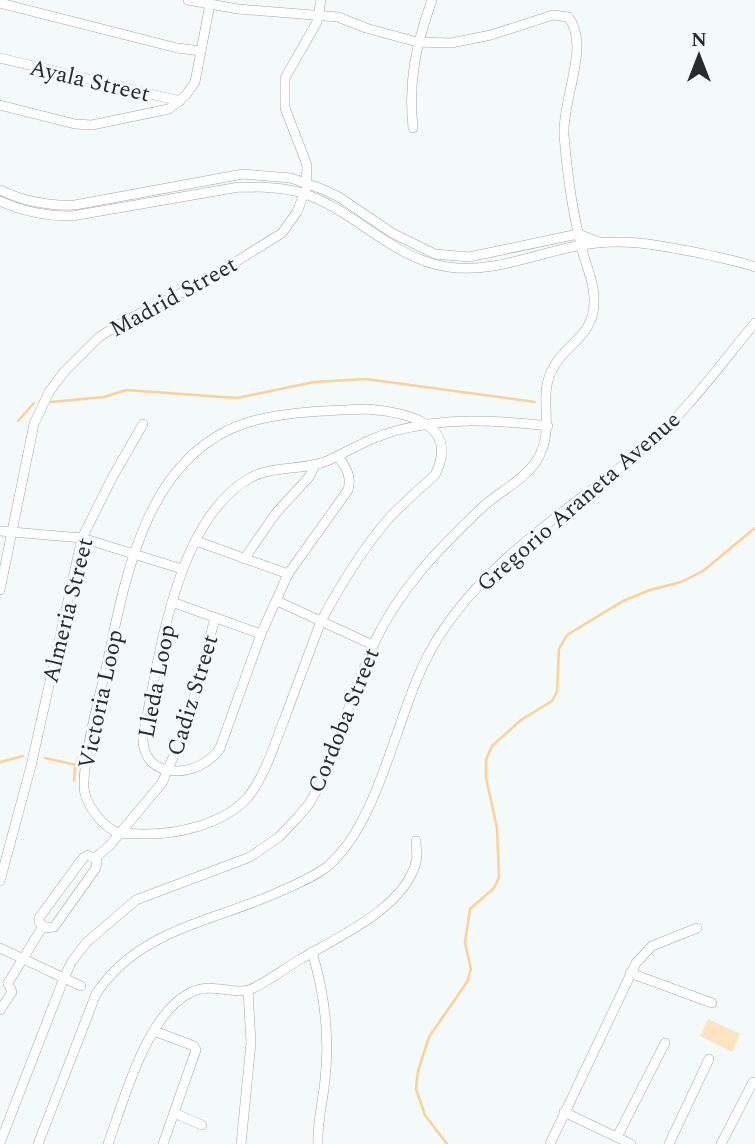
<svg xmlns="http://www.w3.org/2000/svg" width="755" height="1144" font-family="Spectral,serif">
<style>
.pitch{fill:#fde4c1}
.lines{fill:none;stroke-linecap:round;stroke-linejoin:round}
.stream{stroke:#fcd196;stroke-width:2.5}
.minor-casing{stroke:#a3a7a9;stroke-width:10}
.minor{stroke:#fff;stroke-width:9}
.labels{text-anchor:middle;stroke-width:6;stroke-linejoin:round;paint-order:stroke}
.street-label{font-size:23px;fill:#292a2b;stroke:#f4f9fa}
</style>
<rect width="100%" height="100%" fill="#f4f9fa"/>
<path class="pitch" d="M708 1019 740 1034 732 1052 700 1036Z"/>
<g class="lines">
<g class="stream">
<path d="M51 402 104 397 126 390 237 398 314 382 366 379 535 402"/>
<path d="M18 421 34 403"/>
<path d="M45 758 76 765"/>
<path d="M0 762 23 756"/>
<path d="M74 781 75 768 82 744"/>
<path d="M447 1144 425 1115 416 1089 418 1071 429 1037 467 982 471 969 465 943 470 909 494 888 499 877 497 828 486 778V760L492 746 521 720 552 701 557 692 559 649 567 635 623 601 650 590 681 582 703 571 755 528"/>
</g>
<g class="minor-casing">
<g id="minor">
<path d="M0 3 177 48 201 51"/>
<path d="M0 58 180 101"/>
<path d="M0 105 75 124 92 125 169 109 186 95 195 82 210 4"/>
<path d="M413 128C408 80 416 45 432 0"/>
<path d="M0 190C25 202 48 206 75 205L243 174 291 178 322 189 339 197 392 233 435 254 469 257 578 234 599 242"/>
<path d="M0 201C24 212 46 216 72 216L239 187C260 187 282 187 302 193 355 210 392 259 448 267 493 274 539 252 583 245 624 237 663 246 704 254 721 258 739 261 755 267"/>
<path d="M367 409C405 412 461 423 435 475 420 488 405 502 391 516 365 545 340 586 321 621 309 654 296 687 284 720 274 745 265 776 248 797 223 825 176 835 140 834 134 833 125 834 119 833 104 828 89 808 85 794 79 773 100 693 106 669 125 579 145 456 246 423 284 411 327 411 367 409Z"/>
<path d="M338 456C346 468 352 476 348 490L288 574 261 634 220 748C201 778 141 783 143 736 159 660 175 520 250 478 273 465 302 471 327 461 349 451 371 437 395 431 445 417 496 420 548 426"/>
<path d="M0 531 82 538 182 569"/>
<path d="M196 541 288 574"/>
<path d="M244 559 276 513 309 477 315 465"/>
<path d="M0 590 34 424 49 392 64 372 99 337 123 322 205 281 282 233 297 212 306 189 307 165 285 108V78L317 22 321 0"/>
<path d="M277 601 373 645"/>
<path d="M172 602 261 634"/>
<path d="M88 855 97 860 96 868 54 927 46 928 39 922V918L83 858Z"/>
<path d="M95 858 110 845 162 783 187 725 215 618"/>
<path d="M0 881 31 766 82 538 112 478 143 424"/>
<path d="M0 948 81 986"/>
<path d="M312 952C325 995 330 1035 325 1080 323 1101 317 1122 318 1144"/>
<path d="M630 973 712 1003"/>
<path d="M8 983 43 926"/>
<path d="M0 1010 12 992 8 983"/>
<path d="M154 1031 194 1046 196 1050 163 1144"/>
<path d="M564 1112 631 1144"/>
<path d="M174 1113 202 1125"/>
<path d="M617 1137 665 1043"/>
<path d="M0 1143 64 978 72 961 87 942 136 900 250 857 279 837 297 818 309 804 318 788 373 645C400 588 439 548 485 505 501 491 525 479 537 460 556 429 538 400 551 372 563 344 594 338 594 302 595 283 585 264 581 245 572 210 567 171 564 135 562 99 591 44 568 17L553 15 491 35 451 43 417 42 366 28 338 17 238 9 188 0"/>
<path d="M38 1144 96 994C138 929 216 921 281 891 297 884 314 877 328 866 382 819 396 711 432 648 481 562 569 511 643 449 686 413 719 366 755 323"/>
<path d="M108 1144C124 1100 145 1020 186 995 210 980 229 995 249 990 261 986 287 967 299 960 337 937 404 909 416 862 418 856 416 848 416 841"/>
<path d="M241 1144 251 1043 248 990"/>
<path d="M550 1144 636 963 652 946 697 928"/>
<path d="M669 1144 709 1059"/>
<path d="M721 1144 753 1082"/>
</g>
</g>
<use href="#minor" class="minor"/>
</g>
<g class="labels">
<g class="street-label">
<text transform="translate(90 80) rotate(13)" y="8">Ayala Street</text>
<text transform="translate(173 296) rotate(-29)" y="8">Madrid Street</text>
<text transform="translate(578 501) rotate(-41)" y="8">Gregorio Araneta Avenue</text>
<text transform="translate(67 610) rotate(-76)" y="8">Almeria Street</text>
<text transform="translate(156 681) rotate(-79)" y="8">Lleda Loop</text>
<text transform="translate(192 695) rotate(-73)" y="8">Cadiz Street</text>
<text transform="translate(100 699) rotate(-78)" y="8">Victoria Loop</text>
<text transform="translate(343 720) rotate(-68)" y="8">Cordoba Street</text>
</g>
</g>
<g transform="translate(699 56)" stroke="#f4f9fa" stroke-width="5" paint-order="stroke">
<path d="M0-5L12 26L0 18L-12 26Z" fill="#292a2b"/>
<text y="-10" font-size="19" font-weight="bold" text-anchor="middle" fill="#292a2b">N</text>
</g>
</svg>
